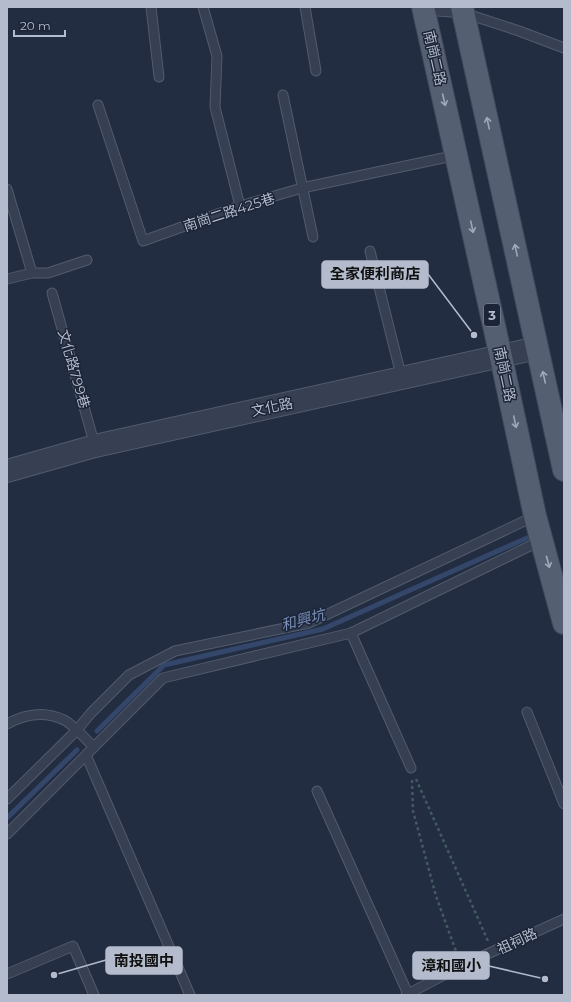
<svg xmlns="http://www.w3.org/2000/svg" width="571" height="1002" font-family="Montserrat,'Noto Sans TC',sans-serif">
<style>
.lines{fill:none;stroke-linecap:round;stroke-linejoin:round}
.stream{stroke:#34476a;stroke-width:5}
.service-casing{stroke:#525b6c;stroke-width:11}
.tertiary-casing{stroke:#525b6c;stroke-width:24}
.primary-casing{stroke:#40495b;stroke-width:24}
.path{stroke:#435a60;stroke-width:2.5;stroke-dasharray:3 3;stroke-linecap:butt}
.service{stroke:#374052;stroke-width:9}
.tertiary{stroke:#374052;stroke-width:22}
.primary{stroke:#555f72;stroke-width:22}
.oneway{stroke:#a0a9ba}
.labels{text-anchor:middle;stroke-width:3;stroke-linejoin:round;paint-order:stroke}
.shield{fill:#1c2537;stroke:#868e9f;stroke-width:1}
.shield-label{font-size:13px;font-weight:bold;fill:#b3bbcc}
.street-label{font-size:14px;fill:#b3bbcc;stroke:#1c2537}
.water-label{font-size:15px;font-style:italic;fill:#788eb6;stroke:#1c2537}
.leader{fill:none;stroke:#b3bbcc;stroke-width:1.5}
.callout-dot{fill:#b3bbcc;stroke:#1c2537;stroke-width:1.5}
.callout{fill:#b3bbcc;stroke:#b3bbcc;stroke-width:1.5}
.callout-label{font-size:15px;text-anchor:middle;font-weight:bold;fill:#111}
</style>
<rect width="100%" height="100%" fill="#222d42"/>
<g class="lines">
<g class="stream">
<path d="M97 731 164 665 323 629 527 538"/>
<path d="M7 818 77 750"/>
</g>
<g class="service-casing">
<g id="service">
<path d="M151 7 159 77"/>
<path d="M203 7 217 56 215 107 240 206"/>
<path d="M305 7 316 71"/>
<path d="M424 10 464 13 519 31 564 48"/>
<path d="M283 95 313 237"/>
<path d="M98 105 143 241 240 206 302 188 457 155"/>
<path d="M7 189 32 273"/>
<path d="M370 251 402 379"/>
<path d="M7 279 32 273H48L87 260"/>
<path d="M52 293 95 446"/>
<path d="M351 633 411 768"/>
<path d="M527 712 564 804"/>
<path d="M7 724C25 714 45 711 64 720 73 724 86 740 94 747"/>
<path d="M86 755 190 995"/>
<path d="M317 791 408 994"/>
<path d="M7 799 76 731 91 713 129 675 175 651 309 623 535 516"/>
<path d="M7 834 163 678 351 633 542 540"/>
<path d="M7 974 73 946 94 995"/>
<path d="M406 995 461 966 564 919"/>
</g>
</g>
<g class="tertiary-casing">
<path id="tertiary" d="M7 471 95 446 537 348"/>
</g>
<g class="primary-casing">
<g id="primary">
<path d="M423 7 501 357 535 516 564 623"/>
<path d="M462 7 564 470"/>
</g>
</g>
<g class="path">
<path d="M416 779 488 941"/>
<path d="M412 780 413 811 436 896 457 954"/>
</g>
<use href="#service" class="service"/>
<use href="#tertiary" class="tertiary"/>
<use href="#primary" class="primary"/>
</g>
<defs><path id="oneway-shaft" d="M-6 0H5M1.5-3L5.5 0L1.5 3" fill="none" stroke-width="1.6" stroke-linecap="round" stroke-linejoin="round"/></defs>
<g class="oneway">
<use href="#oneway-shaft" transform="translate(444 100) rotate(77)"/>
<use href="#oneway-shaft" transform="translate(488 123) rotate(-102)"/>
<use href="#oneway-shaft" transform="translate(472 227) rotate(78)"/>
<use href="#oneway-shaft" transform="translate(516 250) rotate(-102)"/>
<use href="#oneway-shaft" transform="translate(544 377) rotate(-102)"/>
<use href="#oneway-shaft" transform="translate(515 422) rotate(78)"/>
<use href="#oneway-shaft" transform="translate(548 562) rotate(75)"/>
</g>
<g class="labels">
<rect class="shield" x="484" y="304" width="16" height="22" rx="3"/>
<g class="shield-label">
<text x="492" y="320">3</text>
</g>
<g class="street-label">
<text transform="translate(435 58) rotate(77)" y="5">南崗二路</text>
<text transform="translate(229 212) rotate(-18)" y="5">南崗二路425巷</text>
<text transform="translate(74 369) rotate(74)" y="5">文化路799巷</text>
<text transform="translate(505 374) rotate(78)" y="5">南崗二路</text>
<text transform="translate(272 407) rotate(-12)" y="5">文化路</text>
<text transform="translate(517 941) rotate(-25)" y="5">祖祠路</text>
</g>
<g class="water-label">
<text transform="translate(303 620) rotate(-15)" y="5">和興坑</text>
</g>
</g>
<path class="leader" d="M474 335L428 274M54 975L106 960M545 979L489 966"/>
<g class="callout-dot">
<circle cx="474" cy="335" r="4"/>
<circle cx="54" cy="975" r="4"/>
<circle cx="545" cy="979" r="4"/>
</g>
<g class="callout">
<rect x="322" y="261" width="106" height="27" rx="4"/>
<rect x="106" y="947" width="76" height="27" rx="4"/>
<rect x="413" y="952" width="76" height="27" rx="4"/>
</g>
<g class="callout-label">
<text x="375" y="279">全家便利商店</text>
<text x="144" y="966">南投國中</text>
<text x="451" y="971">漳和國小</text>
</g>
<rect width="571" height="1002" fill="none" stroke="#b3bbcc" stroke-width="16"/>
<path d="M14 30v6h51v-6" fill="none" stroke="#b3bbcc" stroke-width="2"/>
<text x="20" y="30" font-size="12" fill="#b3bbcc" stroke="#1c2537" stroke-width="3" paint-order="stroke">20 m</text>
</svg>
